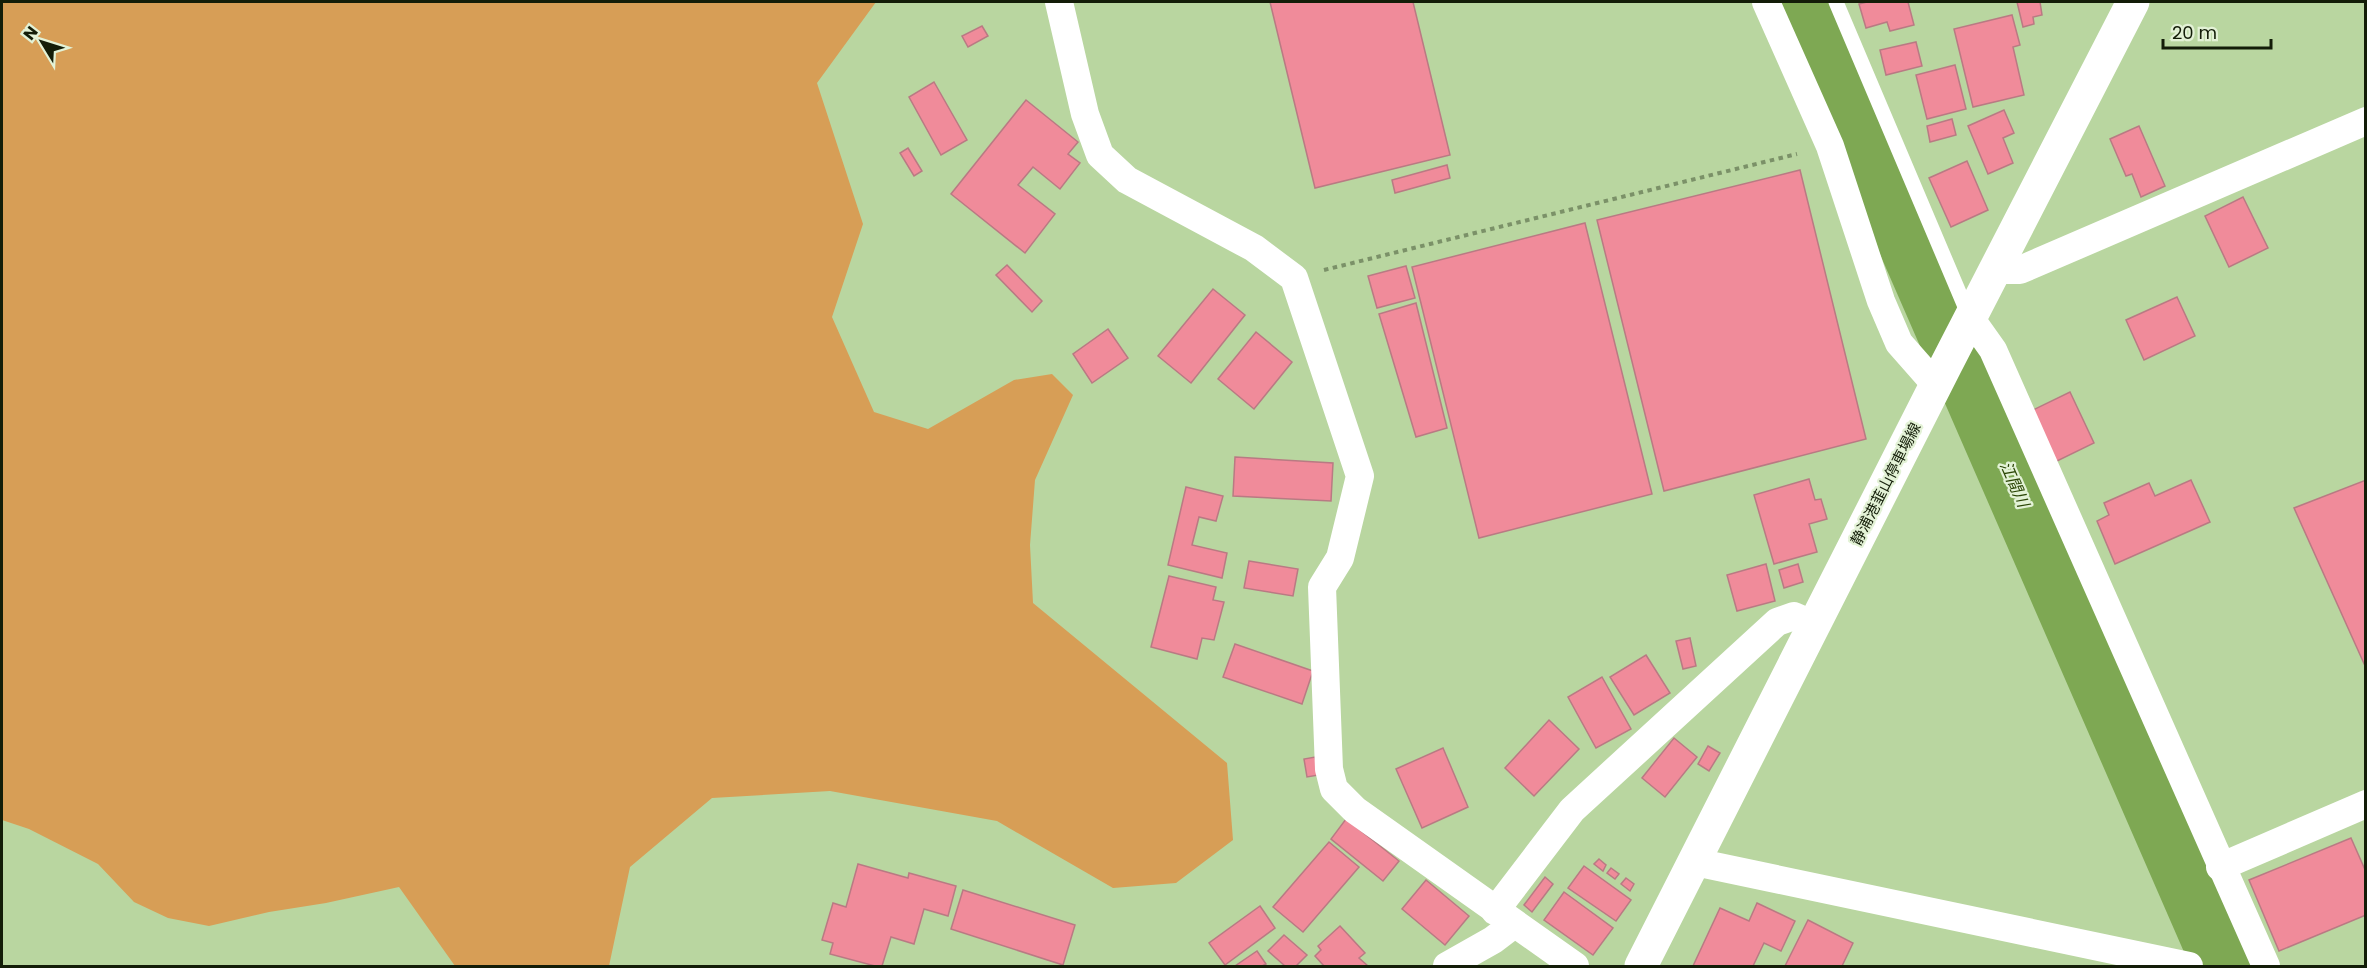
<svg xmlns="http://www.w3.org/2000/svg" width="2367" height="968" font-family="Poppins,'Noto Sans JP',sans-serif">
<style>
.green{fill:#d79e56}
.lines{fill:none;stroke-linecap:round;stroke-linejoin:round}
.river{stroke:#7ea853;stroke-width:64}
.building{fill:#f08b9a;stroke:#b97a83;stroke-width:1.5}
.path{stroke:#7b9168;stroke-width:4;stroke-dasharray:4.5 4.5;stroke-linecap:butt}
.service{stroke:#fff;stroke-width:15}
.minor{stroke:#fff;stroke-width:28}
.secondary{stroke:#fff;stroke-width:33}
.labels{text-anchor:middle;stroke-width:4.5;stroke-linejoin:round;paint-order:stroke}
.street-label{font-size:15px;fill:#131d08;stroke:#e3f2d6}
.water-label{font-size:16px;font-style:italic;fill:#2a4505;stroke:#e3f2d6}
</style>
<rect width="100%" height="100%" fill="#b9d6a0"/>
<path class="green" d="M2 2H876L817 83 863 224 832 317 874 412 928 429 1014 380 1052 374 1073 395 1035 480 1030 545 1033 603 1227 763 1233 840 1176 883 1113 888 997 821 830 791 712 798 630 867 609 966H455L399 887 326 903 269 912 209 926 168 918 134 902 98 864 29 829 2 820Z"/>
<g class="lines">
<path class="river" d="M1805 2 2225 966"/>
</g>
<g class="building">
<path d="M1270 2H1413L1450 155 1315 188Z"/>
<path d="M1867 2H1908L1914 25 1890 31 1887 22 1866 28 1859 4Z"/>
<path d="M2017 2H2040L2042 15 2033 17 2034 24 2023 27Z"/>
<path d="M2012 15 2020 45 2013 47 2024 95 1973 107 1954 29Z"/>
<path d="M982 26 988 36 968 47 962 36Z"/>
<path d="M1916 42 1922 66 1886 75 1880 50Z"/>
<path d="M1955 65 1966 109 1927 119 1916 75Z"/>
<path d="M934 82 967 140 941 155 909 97Z"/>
<path d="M1026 100 1078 142 1068 154 1080 163 1060 189 1033 167 1018 185 1055 214 1025 253 951 194Z"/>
<path d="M2004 110 2014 133 2003 138 2013 163 1988 174 1968 126Z"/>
<path d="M1952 119 1956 135 1930 142 1927 126Z"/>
<path d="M2139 126 2165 186 2141 197 2132 174 2126 176 2110 139Z"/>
<path d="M908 148 922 171 914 176 900 153Z"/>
<path d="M1967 161 1988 210 1951 227 1929 178Z"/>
<path d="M1447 165 1450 178 1395 193 1392 180Z"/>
<path d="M1800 170 1866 439 1664 491 1597 220Z"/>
<path d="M2243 197 2268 248 2229 267 2205 216Z"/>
<path d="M1585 223 1652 494 1479 538 1412 267Z"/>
<path d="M1007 265 1042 301 1032 312 996 275Z"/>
<path d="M1406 266 1415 298 1377 308 1368 276Z"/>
<path d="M1213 289 1245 315 1191 383 1158 356Z"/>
<path d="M2177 297 2195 336 2144 360 2126 320Z"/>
<path d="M1416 303 1447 428 1416 437 1379 314Z"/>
<path d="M1108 329 1128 358 1092 383 1073 354Z"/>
<path d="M1256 332 1292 362 1254 409 1218 379Z"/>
<path d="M2070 392 2094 443 2055 462 2031 411Z"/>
<path d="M1235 457 1333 463 1331 501 1233 496Z"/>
<path d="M1809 479 1815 500 1821 499 1827 519 1809 524 1817 552 1774 564 1754 495Z"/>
<path d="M2191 480 2210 522 2115 564 2097 521 2109 515 2104 503 2149 483 2155 496Z"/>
<path d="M2366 480V668L2294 508Z"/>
<path d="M1186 487 1223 496 1216 521 1199 517 1192 545 1227 553 1222 578 1168 565Z"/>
<path d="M1249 561 1298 569 1293 596 1244 588Z"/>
<path d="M1766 564 1775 601 1737 611 1727 575Z"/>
<path d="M1798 564 1803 582 1784 588 1779 570Z"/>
<path d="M1169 576 1216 587 1213 600 1224 602 1214 640 1202 638 1197 659 1151 647Z"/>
<path d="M1690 638 1696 666 1683 669 1676 641Z"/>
<path d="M1235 644 1313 671 1302 704 1223 677Z"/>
<path d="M1646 655 1670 693 1634 715 1610 677Z"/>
<path d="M1602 677 1631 729 1596 748 1568 697Z"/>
<path d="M1549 720 1579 749 1534 796 1505 768Z"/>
<path d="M1674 738 1697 757 1665 797 1642 778Z"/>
<path d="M1708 746 1720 753 1709 771 1698 764Z"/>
<path d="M1443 748 1468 807 1422 828 1396 769Z"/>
<path d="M1315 757 1319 775 1307 777 1304 759Z"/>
<path d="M1346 819 1399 861 1383 881 1331 839Z"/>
<path d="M2351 838 2366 872V915L2279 951 2249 880Z"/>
<path d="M1329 842 1359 867 1303 932 1273 907Z"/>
<path d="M1599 859 1606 865 1603 871 1594 864Z"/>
<path d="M858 864 908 878 909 873 956 886 948 916 924 909 914 944 891 937 882 966H875L830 954 833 943 822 940 833 903 846 907Z"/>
<path d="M1584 866 1631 900 1616 921 1568 888Z"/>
<path d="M1611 868 1619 874 1615 879 1607 873Z"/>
<path d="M1545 877 1553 884 1532 912 1524 905Z"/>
<path d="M1626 878 1634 884 1630 891 1621 884Z"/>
<path d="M1426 880 1469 916 1445 945 1402 909Z"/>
<path d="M963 890 1075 925 1063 965 951 929Z"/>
<path d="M1564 892 1613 928 1593 955 1544 920Z"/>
<path d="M1757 903 1795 921 1781 951 1764 943 1753 966H1693L1720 908 1749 921Z"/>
<path d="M1260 906 1275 928 1225 965 1209 943Z"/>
<path d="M1808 920 1853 943 1842 966H1785Z"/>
<path d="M1340 926 1365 953 1359 958 1368 966H1324L1315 956 1321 950 1318 946Z"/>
<path d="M1284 935 1307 955 1296 966H1285L1268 951Z"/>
<path d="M1257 951 1266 964 1262 966H1235Z"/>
</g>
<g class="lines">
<path class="path" d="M1324 270 1797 154"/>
<path class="service" d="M1836 2 1969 316"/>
<g class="minor">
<path d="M1059 2 1085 114 1100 155 1127 180 1254 248 1294 278 1360 476 1340 558 1322 587 1329 769 1334 789 1355 810 1575 966"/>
<path d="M1766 2 1830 146 1881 301 1899 343 1936 385"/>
<path d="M1995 270H2020L2366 121"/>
<path d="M1971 319 1993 350 2266 966"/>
<path d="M1695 862 2189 966"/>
<path d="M2220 867 2366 804"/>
<path d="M1495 911 1572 810 1777 622 1794 616 1815 625"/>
<path d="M1447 966 1493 940 1514 924"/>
</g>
<path class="secondary" d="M1641 966 1946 365 2133 2"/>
</g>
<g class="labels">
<g class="street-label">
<text transform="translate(1886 484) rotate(-63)" y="5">静浦港韮山停車場線</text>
</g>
<g class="water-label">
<text transform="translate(2015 484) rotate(66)" y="6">江間川</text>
</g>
</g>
<rect width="2367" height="968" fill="none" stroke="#131d08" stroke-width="6"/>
<g transform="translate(42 42) rotate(308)" stroke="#e3f2d6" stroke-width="4.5" paint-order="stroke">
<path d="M0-4.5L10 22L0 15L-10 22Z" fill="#131d08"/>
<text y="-9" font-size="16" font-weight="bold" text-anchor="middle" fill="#131d08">N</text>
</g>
<path d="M2163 39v9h108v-9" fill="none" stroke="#131d08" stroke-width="3"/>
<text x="2172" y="39" font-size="18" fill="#131d08" stroke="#e3f2d6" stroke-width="4.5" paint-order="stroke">20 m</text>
</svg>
